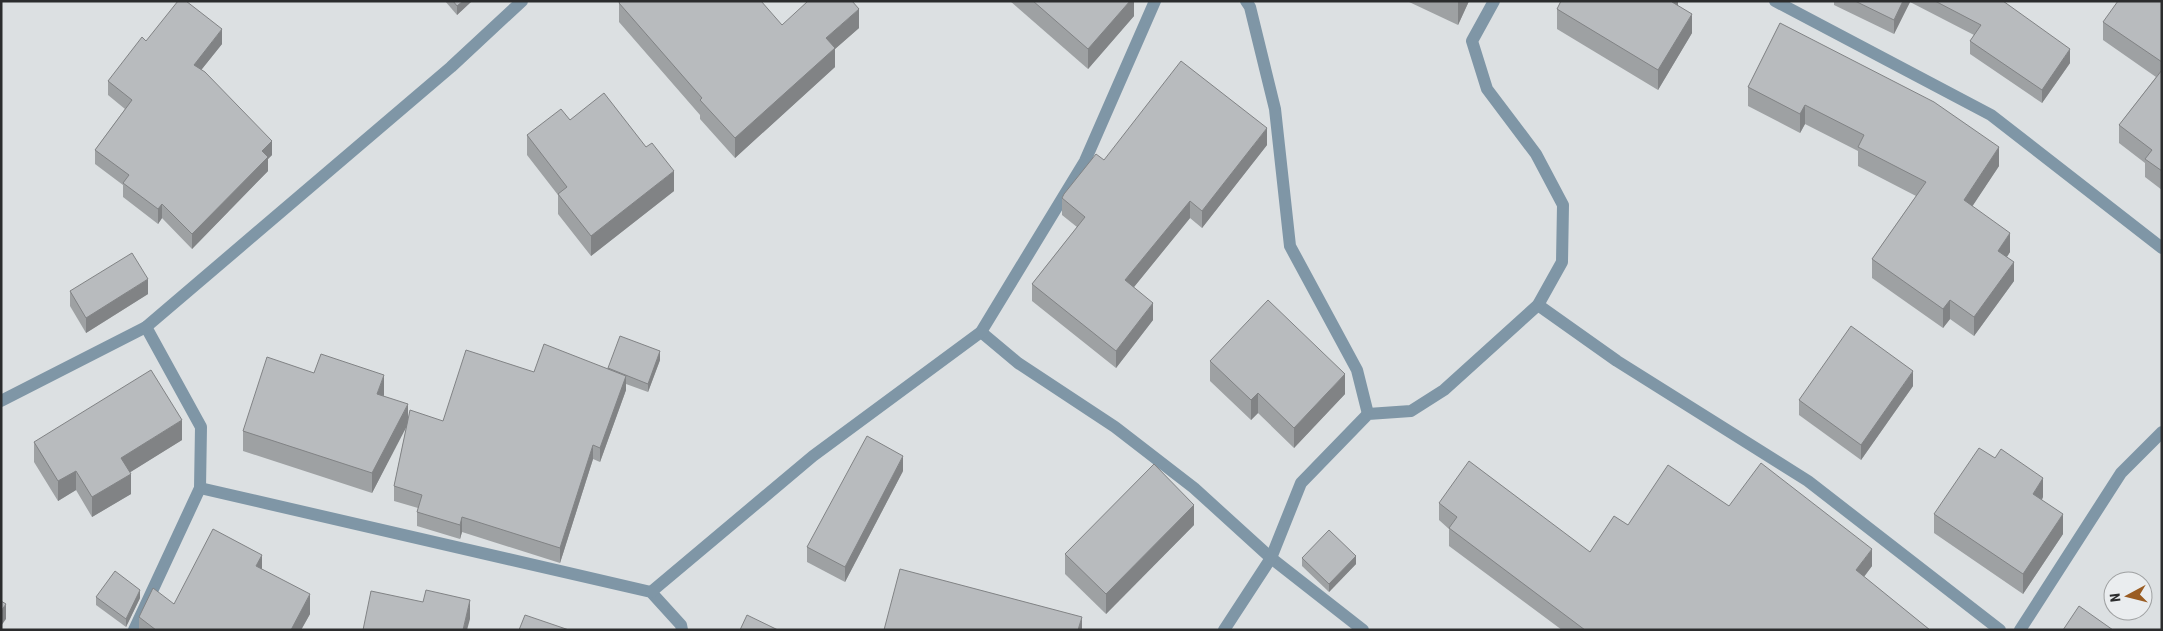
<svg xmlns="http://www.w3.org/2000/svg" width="2163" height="631" font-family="'Roboto Condensed',sans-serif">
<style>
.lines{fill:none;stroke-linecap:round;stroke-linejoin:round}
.minor{stroke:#7f96a6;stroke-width:12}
.wall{fill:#9ea1a3}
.shaded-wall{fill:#818385}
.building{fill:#b8bbbe;stroke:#818385}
</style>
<rect width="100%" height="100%" fill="#dce0e2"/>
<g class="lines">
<g class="minor">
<path d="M1246 1 1250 7 1275 109 1290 246 1357 370 1368 414"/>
<path d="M1775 1 1991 115 2162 248"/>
<path d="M1538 305 1617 361 1808 481 2000 630"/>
<path d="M981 332 1018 363 1115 427 1194 488 1271 558 1363 630"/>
<path d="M1 401 146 327 451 67 522 1"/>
<path d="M200 488 651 592 681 625 682 630"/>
<path d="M651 592 813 456 981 332 1085 161 1155 1"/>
<path d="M134 630 200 488 201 427 146 327"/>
<path d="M1224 630 1271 558 1301 483 1368 414 1411 411 1444 390 1538 305 1562 262 1563 205 1536 154 1487 89 1472 41 1494 1"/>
<path d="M2020 630 2121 473 2162 432"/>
</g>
</g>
<g class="wall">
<path d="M445 1H472L457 15Z"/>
<path d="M1010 1H1134V16L1088 69Z"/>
<path d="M1407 1H1469L1458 25Z"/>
<path d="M1678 1V6L1692 33 1658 90 1557 29V9Z"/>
<path d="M1834 1H2003L2070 63 2042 103 1970 54V41L1974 35 1910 2 1894 34 1834 5Z"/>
<path d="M2162 1V190L2145 177V163L2119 143V125L2156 77 2103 40V22Z"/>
<path d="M619 3 782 25 859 28 835 49V67L735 158 700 119V115L619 22Z"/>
<path d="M1780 23 1999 166 1972 206 2010 252 2007 257 2014 281 1974 336 1950 319 1943 328 1872 278V259L1916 196 1858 166V151L1805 124 1800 133 1748 106V87Z"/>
<path d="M146 41 222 44 201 70 272 155 268 159V171L192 249 162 218 158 224 123 197V185L95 164V150L125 109 108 95V81Z"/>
<path d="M570 120 674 191 591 256 558 214V195L527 155V135Z"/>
<path d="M1267 145 1202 228 1190 218 1134 287 1153 320 1116 368 1032 301V284L1077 227 1062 215V198L1104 160Z"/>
<path d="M70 291 148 294 86 333 70 306Z"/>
<path d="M660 360 648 392 626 384V390L600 462 593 459 560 563 462 532 460 539 417 526V512L418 508 394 501V486L407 424 372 493 243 451V431L314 373 384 395 383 396 408 423 443 421 534 372 608 368Z"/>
<path d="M1210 361 1345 394 1294 448 1258 413 1251 420 1210 381Z"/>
<path d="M1913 386 1861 460 1799 415V400Z"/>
<path d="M182 440 130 472 131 494 92 517 76 490 58 501 34 462V442Z"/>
<path d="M903 471 845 582 807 562V547Z"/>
<path d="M2043 497 2042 500 2063 534 2023 594 1934 533V514Z"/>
<path d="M1439 503 1590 552 1628 525 1729 506 1872 566 1864 577 1930 630H1562L1449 546V529L1439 520Z"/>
<path d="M1194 525 1106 614 1065 574V554Z"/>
<path d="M1302 558 1356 564 1329 592 1302 566Z"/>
<path d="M262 569 310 614 301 630H139V617Z"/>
<path d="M96 597 140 598 126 627 96 605Z"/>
</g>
<g class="shaded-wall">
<path d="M463 1H472L457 15V6Z"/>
<path d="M1130 1H1134V16L1088 69V49Z"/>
<path d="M1458 1H1469L1458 25Z"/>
<path d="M1673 1H1678V11L1672 22Z"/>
<path d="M1903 1 1910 2 1894 34V20Z"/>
<path d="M859 9V28L835 49V67L735 158V138L826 38Z"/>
<path d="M1692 14V33L1658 90V70Z"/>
<path d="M222 29V44L194 79V65Z"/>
<path d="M2070 49V63L2042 103V90Z"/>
<path d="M1805 105V124L1800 133V114Z"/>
<path d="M1267 128V145L1202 228V211Z"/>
<path d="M272 141V155L268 159V171L192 249V234L262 151Z"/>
<path d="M1999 147V166L1964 219V200Z"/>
<path d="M674 171V191L591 256V236Z"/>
<path d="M1190 201V218L1125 298V280Z"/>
<path d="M162 204V218L158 224V209Z"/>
<path d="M2010 233V252L1998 270V251Z"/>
<path d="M2014 262V281L1974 336V317Z"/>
<path d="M148 279V294L86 333V318Z"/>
<path d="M1950 300V319L1943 328V309Z"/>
<path d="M1153 303V320L1116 368V351Z"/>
<path d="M660 351V360L648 392V384Z"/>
<path d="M1913 371V386L1861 460V445Z"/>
<path d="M1345 374V394L1294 448V428Z"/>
<path d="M384 375V395L377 414V394Z"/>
<path d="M626 376V390L600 462V448Z"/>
<path d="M1258 393V413L1251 420V400Z"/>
<path d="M408 404V424L372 493V473Z"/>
<path d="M182 420V440L121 478V458Z"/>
<path d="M593 445V459L560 563V548Z"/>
<path d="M903 456V471L845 582V567Z"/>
<path d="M76 471V490L58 501V481Z"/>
<path d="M131 474V494L92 517V497Z"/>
<path d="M2043 478V497L2033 514V494Z"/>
<path d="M1194 505V525L1106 614V594Z"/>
<path d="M2063 514V534L2023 594V574Z"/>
<path d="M462 517V532L460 539V525Z"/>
<path d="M1872 549V566L1856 587V570Z"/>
<path d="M262 555V575L256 566Z"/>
<path d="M1356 556V564L1329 592V584Z"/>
<path d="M140 590V598L126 627V619Z"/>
<path d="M310 594V614L301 630H291Z"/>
<path d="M470 600V619L467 630H463Z"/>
<path d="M6 604V619L1 626V611Z"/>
<path d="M1082 617V630H1078Z"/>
</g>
<g class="building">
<path d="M178 1H186L222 29 194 65 205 72 272 141 262 151 268 157 192 234 162 204 158 209 123 183 129 175 95 150 132 100 108 81 142 37 146 41Z"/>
<path d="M453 1H463L457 6Z"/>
<path d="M620 1H761L782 25 808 1H852L859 9 826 38 835 48 735 138 700 100 702 98 619 3Z"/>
<path d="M1033 1H1130L1088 49Z"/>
<path d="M1561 1H1673L1672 2 1692 14 1658 70 1557 9Z"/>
<path d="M1855 1H1903L1894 20Z"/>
<path d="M1935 1H2003L2070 49 2042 90 1970 41 1981 25Z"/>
<path d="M2118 1H2162V62L2103 22Z"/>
<path d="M1780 23 1934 102 1999 147 1964 200 2010 233 1998 251 2014 262 1974 317 1950 300 1943 309 1872 259 1926 182 1858 147 1864 135 1805 105 1800 114 1748 87Z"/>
<path d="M1181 61 1267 128 1202 211 1190 201 1125 280 1153 303 1116 351 1032 284 1085 217 1062 198 1064 194 1096 154 1104 160Z"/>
<path d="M2162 70V171L2145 159 2152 150 2119 125Z"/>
<path d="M604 93 646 147 652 143 674 171 591 236 558 194 567 187 527 135 561 109 570 120Z"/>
<path d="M132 253 148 279 86 318 70 291Z"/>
<path d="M1268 300 1345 374 1294 428 1258 393 1251 400 1210 361Z"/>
<path d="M1851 326 1913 371 1861 445 1799 400Z"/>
<path d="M620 336 660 351 648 384 608 368Z"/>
<path d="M544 344 626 376 600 448 593 445 560 548 462 517 460 525 417 512 422 495 394 486 410 410 443 421 466 350 534 372Z"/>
<path d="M321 354 384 375 377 394 408 404 372 473 243 431 267 357 314 373Z"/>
<path d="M151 370 182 420 121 458 131 474 92 497 76 471 58 481 34 442Z"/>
<path d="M867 436 903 456 845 567 807 547Z"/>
<path d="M1979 448 1995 458 2001 449 2043 478 2033 494 2063 514 2023 574 1934 514Z"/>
<path d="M1469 461 1590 552 1614 516 1628 525 1668 465 1729 506 1761 463 1872 549 1856 570 1930 630H1585L1449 528 1457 517 1439 503Z"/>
<path d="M1154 464 1194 505 1106 594 1065 554Z"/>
<path d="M213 529 262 555 256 566 310 594 291 630H156L139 617 153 588 174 604Z"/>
<path d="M1329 530 1356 556 1329 584 1302 558Z"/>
<path d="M900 569 1082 617 1078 630H884Z"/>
<path d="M115 571 140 590 126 619 96 597Z"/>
<path d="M426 590 470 600 463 630H363L371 591 423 602Z"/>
<path d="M1 601 6 604 1 611Z"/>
<path d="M2079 606 2113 630H2063Z"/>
<path d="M525 615 569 630H519Z"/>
<path d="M747 615 778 630H740Z"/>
</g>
<rect width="2163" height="631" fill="none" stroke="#2b2c2d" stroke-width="5"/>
<g transform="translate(2128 596) rotate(263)"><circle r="24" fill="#eaedef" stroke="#9ea0a1"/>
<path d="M0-4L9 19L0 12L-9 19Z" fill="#9a5c22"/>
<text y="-8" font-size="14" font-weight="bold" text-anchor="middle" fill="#2b2c2d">N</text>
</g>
</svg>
